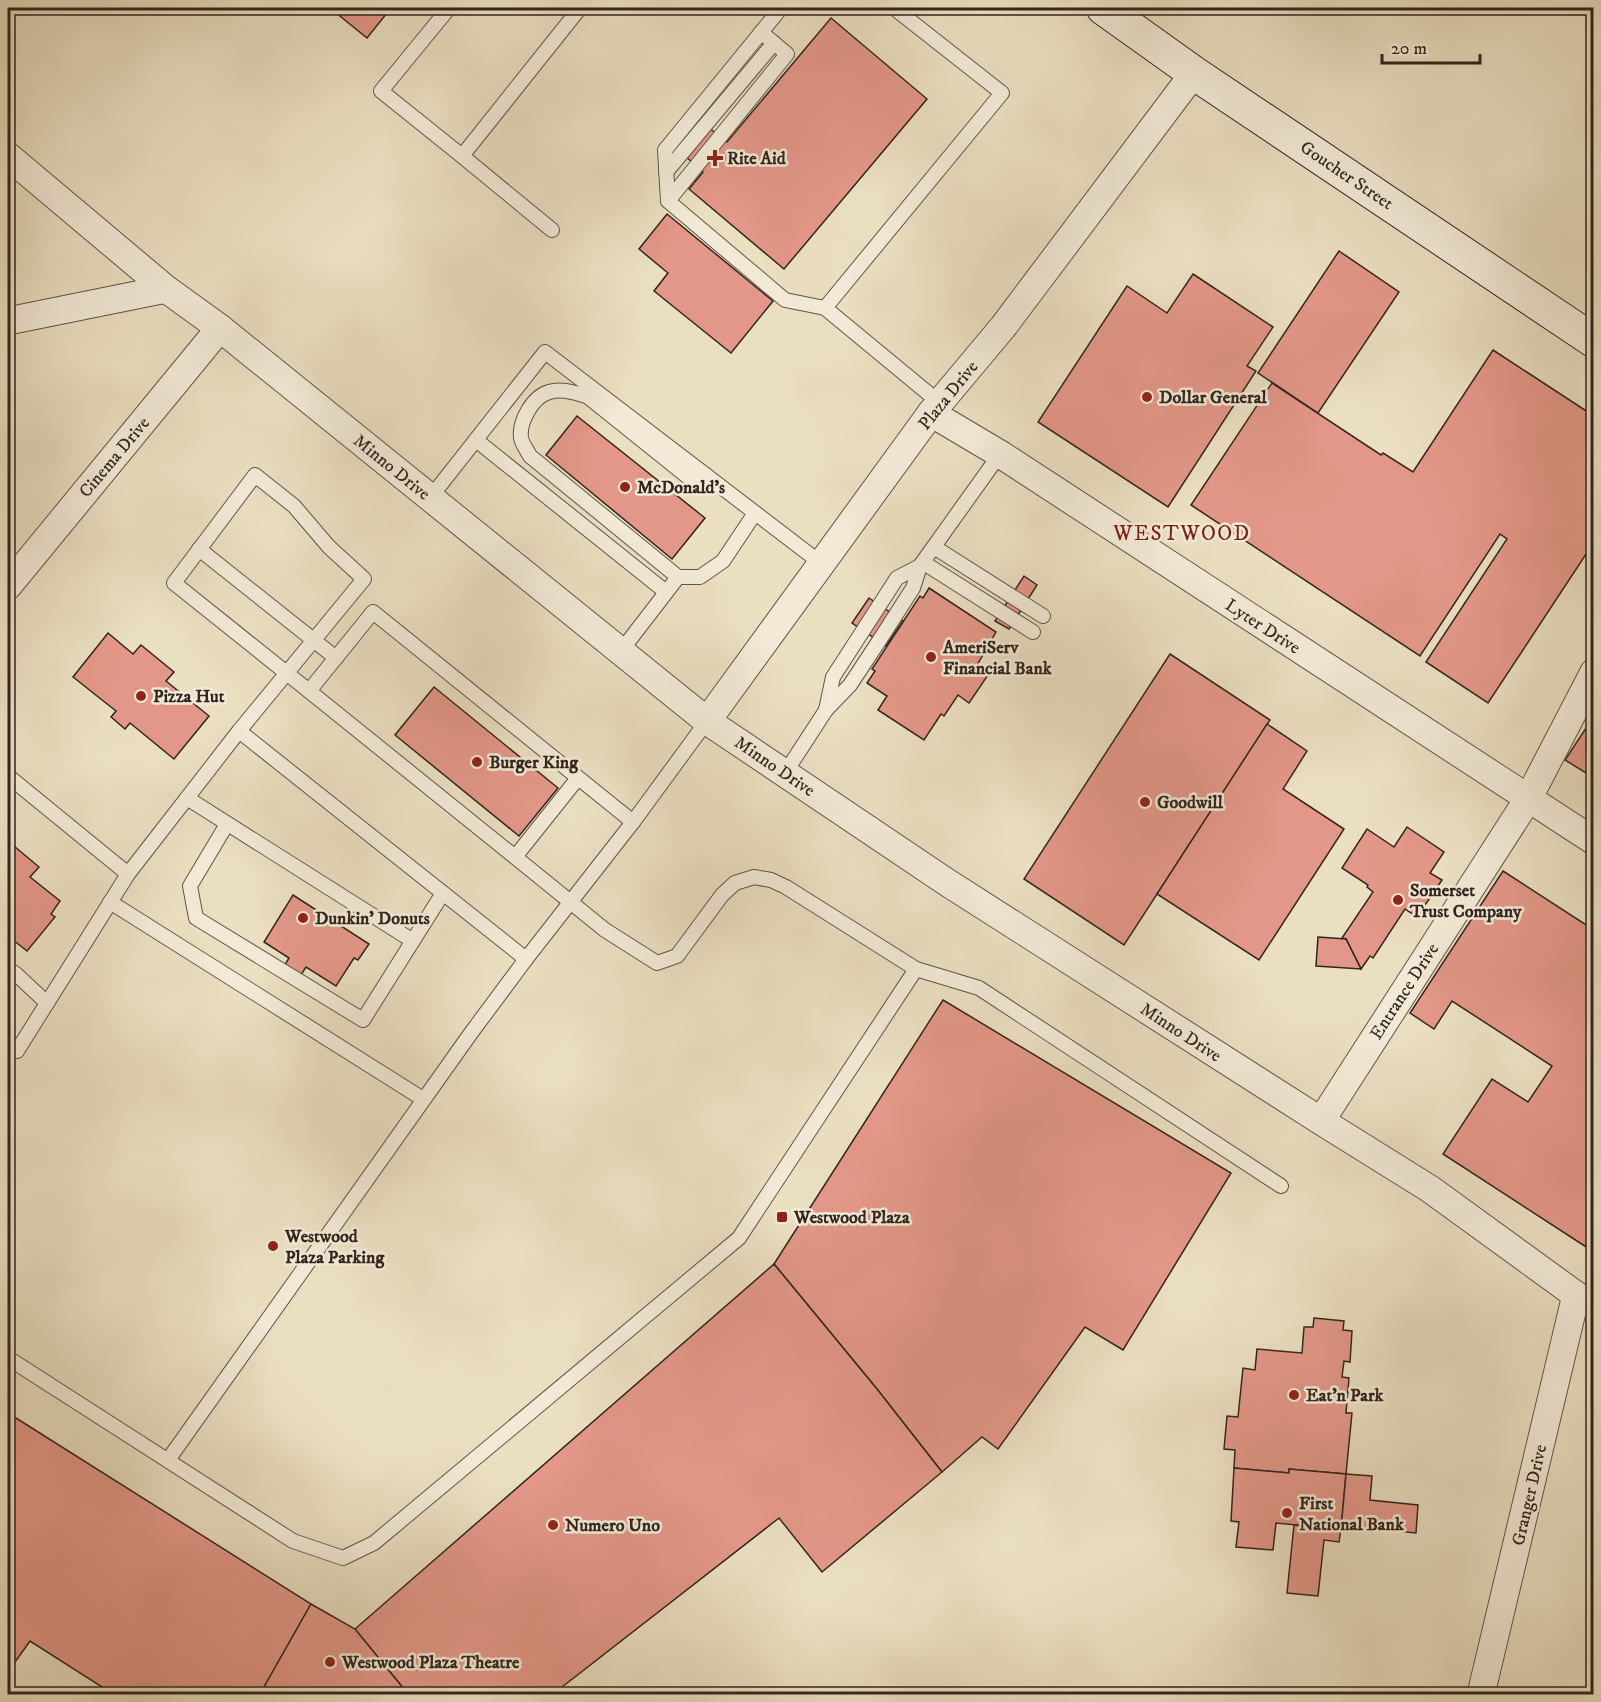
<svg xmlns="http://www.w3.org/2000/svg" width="1601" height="1702" font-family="'IM FELL DW Pica',serif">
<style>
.building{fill:#e39788;stroke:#32251e;stroke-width:1.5}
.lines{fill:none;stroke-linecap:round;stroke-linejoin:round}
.lane-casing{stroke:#605447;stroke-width:16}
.street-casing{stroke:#605447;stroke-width:29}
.secondary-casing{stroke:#32251e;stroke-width:35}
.lane{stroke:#f2ead7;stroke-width:14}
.street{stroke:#f2ead7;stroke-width:27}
.secondary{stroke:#f2ead7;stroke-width:33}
.poi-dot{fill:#8f2418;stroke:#f2ead7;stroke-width:2}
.labels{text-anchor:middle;stroke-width:5;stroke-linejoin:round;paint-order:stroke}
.poi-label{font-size:18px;font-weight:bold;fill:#32251e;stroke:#f2ead7;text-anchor:start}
.street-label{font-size:18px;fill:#32251e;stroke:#f2ead7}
.quarter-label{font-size:21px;letter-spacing:1.5px;fill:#7a1f14;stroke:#f2ead7}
</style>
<rect width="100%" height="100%" fill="#ebdfc2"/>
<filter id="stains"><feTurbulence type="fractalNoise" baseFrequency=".00333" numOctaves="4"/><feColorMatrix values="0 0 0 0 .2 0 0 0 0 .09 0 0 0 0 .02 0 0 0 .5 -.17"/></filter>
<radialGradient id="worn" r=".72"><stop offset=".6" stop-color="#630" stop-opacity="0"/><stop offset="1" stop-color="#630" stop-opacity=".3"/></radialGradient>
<g class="building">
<path d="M330 8H391L367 38Z"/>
<path d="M831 18 927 99 784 269 689 189 703 172 684 155 708 127 727 142Z"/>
<path d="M667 214 773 301 731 353 654 291 668 273 639 249Z"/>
<path d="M1339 251 1399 292 1318 413 1258 373Z"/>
<path d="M1193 274 1273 327 1247 366 1256 371 1168 507 1038 422 1127 286 1167 313Z"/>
<path d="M1493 350 1594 416V542L1488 703 1426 662 1507 539 1500 534 1420 656 1191 505 1272 383 1381 455 1383 453 1413 472Z"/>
<path d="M577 416 705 518 672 559 546 455Z"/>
<path d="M1024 576 1037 585 1009 629 995 621Z"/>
<path d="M929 588 996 632 976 667 988 675 969 703 958 695 944 716 941 714 924 740 878 710 887 696 867 683 875 671 872 669 920 596 923 598Z"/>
<path d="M869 598 903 621 886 646 852 623Z"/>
<path d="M108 633 133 654 141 645 174 672 166 681 209 716 174 759 130 723 125 729 111 717 116 711 73 677Z"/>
<path d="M1170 654 1270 720 1124 945 1024 879Z"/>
<path d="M434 687 558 788 519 836 395 735Z"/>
<path d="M1594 716V778L1565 760Z"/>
<path d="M1267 724 1307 751 1283 789 1344 829 1259 960 1157 894Z"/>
<path d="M1407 827 1444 852 1430 873 1442 880 1417 917 1405 909 1373 958 1370 956 1361 969 1346 939 1342 938 1373 892 1367 887 1368 885 1342 868 1367 829 1394 847Z"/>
<path d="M8 841 39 867 30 877 60 901 51 914 55 917 27 951 8 936Z"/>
<path d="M1503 871 1594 930V1252L1443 1154 1492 1079 1528 1102 1552 1066 1452 1001 1434 1029 1410 1013Z"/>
<path d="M293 895 369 944 358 960 354 958 336 986 306 967 299 978 283 968 289 958 264 942Z"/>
<path d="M1318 937 1346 939 1361 969 1316 966Z"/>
<path d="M943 1000 1231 1173 1123 1350 1085 1327 998 1449 982 1437 942 1472 877 1389 774 1264Z"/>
<path d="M774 1264 877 1389 942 1472 822 1572 779 1518 553 1694H408L355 1629Z"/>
<path d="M1314 1318 1344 1321 1343 1330 1352 1331 1350 1362 1344 1361 1342 1377 1349 1378 1346 1413H1352L1346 1474 1289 1469V1473L1234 1468 1235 1450 1224 1449 1227 1416 1238 1417 1243 1368 1255 1370 1257 1349 1302 1353 1304 1327H1313Z"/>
<path d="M8 1413 311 1604 260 1694H113L30 1641 8 1672Z"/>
<path d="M1234 1468 1289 1473V1469L1346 1474 1341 1529 1276 1523 1273 1550 1236 1547 1239 1522 1231 1521Z"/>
<path d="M1346 1474 1372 1476 1370 1500 1418 1505 1416 1533 1367 1528V1531L1341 1529Z"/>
<path d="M1294 1525 1341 1529 1339 1542 1324 1540 1318 1596 1287 1593Z"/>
<path d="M311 1604 355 1629 408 1694H260Z"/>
</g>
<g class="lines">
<g class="lane-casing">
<g id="lane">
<path d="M449 8 381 91 462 156 580 8"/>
<path d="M781 8 665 150 668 201 785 300 825 308"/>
<path d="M894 8 1002 93 825 308 940 403"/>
<path d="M462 156 552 230"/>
<path d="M666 172 774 43"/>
<path d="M668 201 787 54 761 32"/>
<path d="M476 440 666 592"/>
<path d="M706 475 698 485 587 396C575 393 562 388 549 392 532 397 519 422 521 438 522 444 527 450 530 456L678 577H700L723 561 755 513"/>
<path d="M430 498 545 352 822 564"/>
<path d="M934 547 1043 616"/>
<path d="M199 549 336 658"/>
<path d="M924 563 1033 632"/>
<path d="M621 651 678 577"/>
<path d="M826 710 833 677 897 578 920 566"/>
<path d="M239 731 526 959"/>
<path d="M785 773 826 710 850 685 879 641 913 588 920 566 1000 454"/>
<path d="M8 776 128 874"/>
<path d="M578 778 515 857 309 691 373 612 633 822"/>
<path d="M187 798 413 941"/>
<path d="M227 824 190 886 196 918 363 1020 443 893"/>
<path d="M515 857 605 930 657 963 677 956 722 895 735 883 754 877 771 880 786 887 916 969 979 988 1281 1186"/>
<path d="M110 902 423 1099"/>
<path d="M8 969 16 974 47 1003"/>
<path d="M8 1045 17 1051 128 874 239 731 364 579 329 547 294 506 255 475 174 583 309 691"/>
<path d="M8 1358 293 1541 343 1558 374 1543 739 1238 916 969"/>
<path d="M168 1460 471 1033 526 959 633 822 707 721"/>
</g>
</g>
<g class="street-casing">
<g id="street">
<path d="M8 156 166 289 220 328 707 721 948 883 1321 1121 1430 1189 1576 1295 1594 1305"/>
<path d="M8 321 166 289"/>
<path d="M931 413 1000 454 1594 841"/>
<path d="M8 586 220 328"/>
<path d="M707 721 931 413 1003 327 1194 73"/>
<path d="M1321 1121 1528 799 1594 672"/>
<path d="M1481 1694 1576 1295"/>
</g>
</g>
<g class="secondary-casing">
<path id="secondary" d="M1103 8 1194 73 1594 341"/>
</g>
<use href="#lane" class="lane"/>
<use href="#street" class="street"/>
<use href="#secondary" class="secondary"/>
</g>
<g class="poi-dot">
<path d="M712 149h6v6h6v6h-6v6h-6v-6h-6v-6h6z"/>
<circle cx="1147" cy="397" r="6"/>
<circle cx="625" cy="487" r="6"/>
<circle cx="931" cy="657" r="6"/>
<circle cx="141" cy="696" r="6"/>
<circle cx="477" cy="762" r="6"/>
<circle cx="1145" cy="802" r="6"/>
<circle cx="1398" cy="900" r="6"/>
<circle cx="303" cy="918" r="6"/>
<rect x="776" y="1211" width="12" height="12" rx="3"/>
<circle cx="273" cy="1246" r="6"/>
<circle cx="1294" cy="1395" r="6"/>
<circle cx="1287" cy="1513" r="6"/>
<circle cx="553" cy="1525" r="6"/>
<circle cx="330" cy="1662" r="6"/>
</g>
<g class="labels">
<g class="poi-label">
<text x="727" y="164">Rite Aid</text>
<text x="1159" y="403">Dollar General</text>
<text x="637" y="493">McDonald's</text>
<text x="943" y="653">AmeriServ<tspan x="943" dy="21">Financial Bank</tspan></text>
<text x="153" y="702">Pizza Hut</text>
<text x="489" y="768">Burger King</text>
<text x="1157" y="808">Goodwill</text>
<text x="1410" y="896">Somerset<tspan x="1410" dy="21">Trust Company</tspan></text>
<text x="315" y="924">Dunkin' Donuts</text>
<text x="794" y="1223">Westwood Plaza</text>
<text x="285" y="1242">Westwood<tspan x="285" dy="21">Plaza Parking</tspan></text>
<text x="1306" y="1401">Eat'n Park</text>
<text x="1299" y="1509">First<tspan x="1299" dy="21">National Bank</tspan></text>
<text x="565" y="1531">Numero Uno</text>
<text x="342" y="1668">Westwood Plaza Theatre</text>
</g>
<g class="street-label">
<text transform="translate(1347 175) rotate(34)" y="6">Goucher Street</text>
<text transform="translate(948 395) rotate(-51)" y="6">Plaza Drive</text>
<text transform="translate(114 457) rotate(-50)" y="6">Cinema Drive</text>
<text transform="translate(392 467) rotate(39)" y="6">Minno Drive</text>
<text transform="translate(1263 626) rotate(33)" y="6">Lyter Drive</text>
<text transform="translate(775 766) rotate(34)" y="6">Minno Drive</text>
<text transform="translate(1404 991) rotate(-57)" y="6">Entrance Drive</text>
<text transform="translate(1181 1032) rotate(33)" y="6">Minno Drive</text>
<text transform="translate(1529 1495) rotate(-77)" y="6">Granger Drive</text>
</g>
<g class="quarter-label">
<text x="1182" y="540">WESTWOOD</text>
</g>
</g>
<rect width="1601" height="1702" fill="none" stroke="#ebdfc2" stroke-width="30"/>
<rect x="9" y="9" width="1583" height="1684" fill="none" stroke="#32251e" stroke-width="3"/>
<rect x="15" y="15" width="1571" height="1672" fill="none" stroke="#32251e" stroke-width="1.5"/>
<path d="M1382 54v9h98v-9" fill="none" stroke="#32251e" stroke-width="3"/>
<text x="1391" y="54" font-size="18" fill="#32251e" stroke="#f2ead7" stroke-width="4.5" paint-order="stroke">20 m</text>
<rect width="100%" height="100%" filter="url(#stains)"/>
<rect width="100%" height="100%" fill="url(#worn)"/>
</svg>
